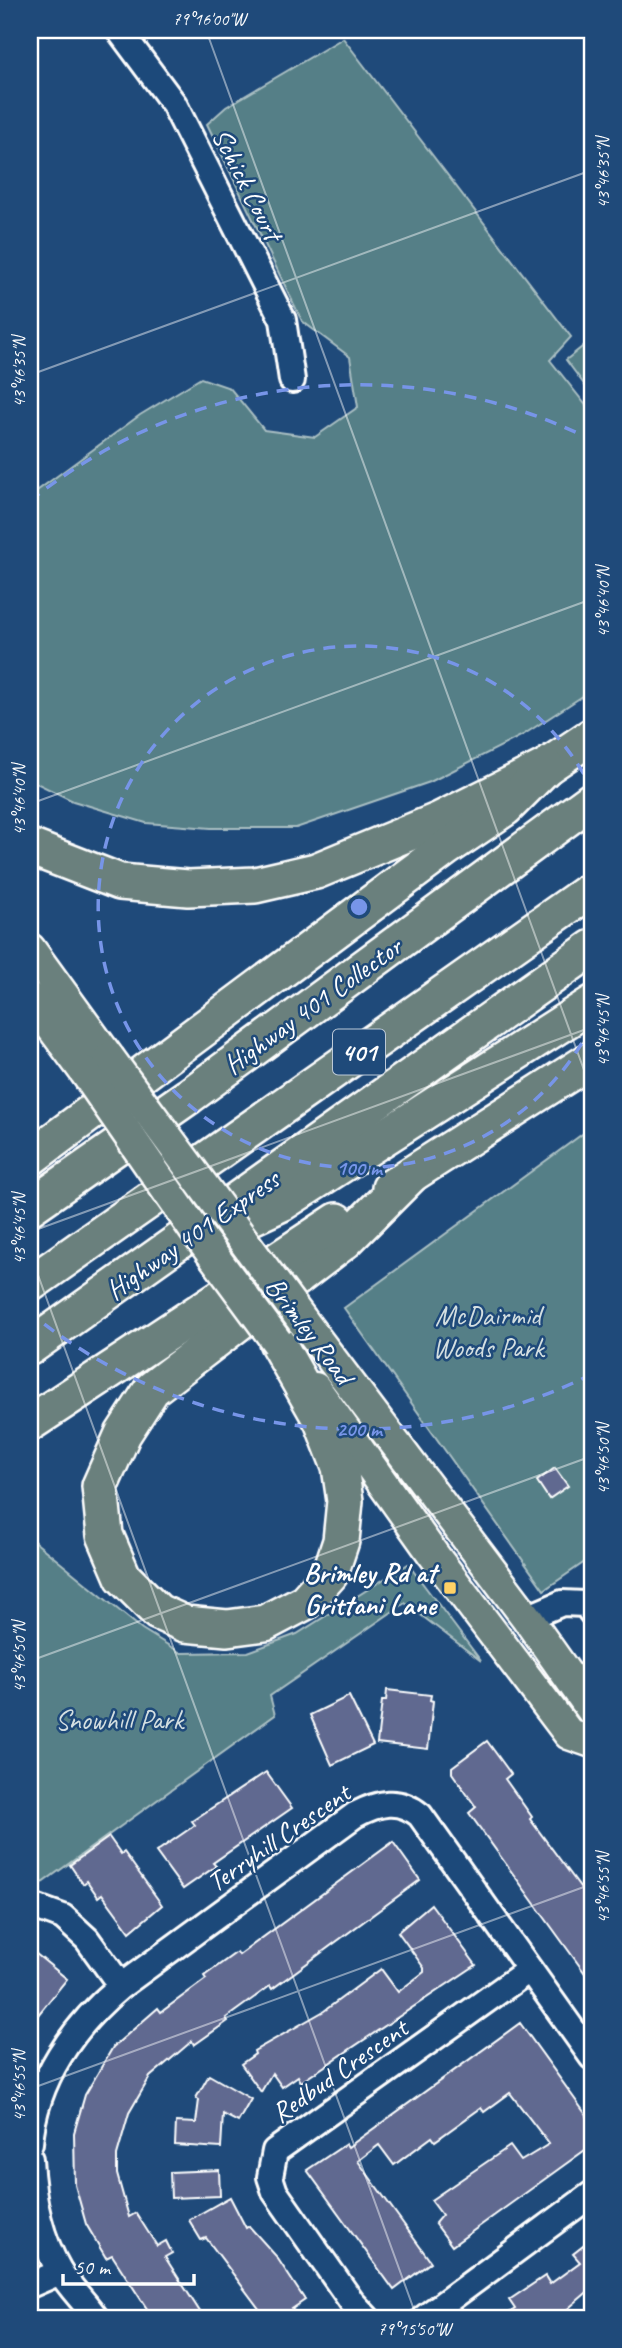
<svg xmlns="http://www.w3.org/2000/svg" width="622" height="2348" font-family="Caveat,sans-serif">
<style>
.green{fill:#547f87;stroke:#aabfc3;stroke-width:2}
.building{fill:#606990;stroke:#fff;stroke-width:2}
.lines{fill:none;stroke-linecap:round;stroke-linejoin:round}
.minor-casing{stroke:#fff;stroke-width:30}
.major-casing{stroke:#fff;stroke-width:35}
.highway-casing{stroke:#fff;stroke-width:40}
.minor{stroke:#1f4a7a;stroke-width:24}
.major{stroke:#6a807d;stroke-width:30}
.highway{stroke:#6a807d;stroke-width:35}
.major-bridge-casing{stroke:#fff;stroke-width:35;stroke-linecap:butt}
.major-bridge{stroke:#6a807d;stroke-width:30}
.ticks{fill:none;stroke:#fff;stroke-width:2;stroke-opacity:0.45}
.ring{fill:none;stroke:#7795e8;stroke-width:3.5;stroke-dasharray:12 9}
.poi-dot{fill:#ffd166;stroke:#1f4a7a;stroke-width:2.5}
.labels{text-anchor:middle;stroke-width:5;stroke-linejoin:round;paint-order:stroke}
.shield{fill:#1f4a7a;stroke:#bcc9d7;stroke-width:2}
.shield-label{font-size:26px;font-weight:bold;fill:#fff}
.street-label{font-size:28px;fill:#fff;stroke:#1f4a7a}
.park-label{font-size:28px;fill:#d4dfe1;stroke:#1f4a7a}
.poi-label{font-size:28px;font-weight:bold;fill:#fff;stroke:#1f4a7a;text-anchor:end}
.centre{fill:#7795e8;stroke:#1f4a7a;stroke-width:3.5}
.ring-label{font-size:21px;text-anchor:middle;font-weight:bold;fill:#7795e8;stroke:#1f4a7a;stroke-width:5;stroke-linejoin:round;paint-order:stroke}
.neatline{fill:none;stroke:#fff;stroke-width:2.5}
.ticks-label{font-size:18px;text-anchor:middle;fill:#fff}
</style>
<rect width="100%" height="100%" fill="#1f4a7a"/>
<filter id="ink" filterUnits="userSpaceOnUse"><feTurbulence type="fractalNoise" baseFrequency=".0143" numOctaves="2"/><feDisplacementMap in="SourceGraphic" scale="14" xChannelSelector="R" yChannelSelector="G"/><feConvolveMatrix kernelMatrix="1 2 1 2 8 2 1 2 1" color-interpolation-filters="sRGB"/></filter>
<g filter="url(#ink)">
<g class="green">
<path d="M343 38 571 337 550 360 592 413V690L523 735 430 782 296 828H211L146 823 73 801 30 780V496L140 415 201 378 230 388 264 430 315 437 358 407 350 357 302 321 207 124 226 107Z"/>
<path d="M592 339V395L566 360Z"/>
<path d="M592 1127V1557L544 1590 344 1308Z"/>
<path d="M30 1538 142 1629 181 1653 248 1652 297 1634 408 1564 481 1661 405 1603 270 1696 275 1715 42 1883 30 1877Z"/>
</g>
<g class="building">
<path d="M555 1468 568 1486 549 1499 537 1481Z"/>
<path d="M387 1690 431 1695 430 1700 433 1701 428 1749 377 1743 382 1701H386Z"/>
<path d="M349 1696 373 1745 332 1765 310 1715Z"/>
<path d="M487 1741 511 1774 505 1779 532 1817 530 1819 581 1888 585 1886 592 1896V1983L469 1813 476 1807 452 1773V1767Z"/>
<path d="M266 1772 292 1808 213 1863 216 1866 183 1889 156 1852 195 1825 192 1821Z"/>
<path d="M109 1837 121 1854 124 1852 162 1905 130 1932 102 1894 98 1897 87 1881 83 1884 70 1865Z"/>
<path d="M393 1842 420 1880 272 1989 270 1986 226 2018 228 2021 194 2045 192 2041 150 2077 129 2113 117 2155V2174L129 2217 136 2213 157 2246 166 2241 172 2253 165 2257 204 2318H153L112 2255 106 2258 86 2224 75 2185 74 2133 85 2095 113 2047 158 2008 161 2012 206 1979 204 1976 237 1952 239 1955Z"/>
<path d="M431 1904 476 1965 301 2082 298 2076 282 2087 272 2073 261 2092 241 2064 255 2054 254 2051 324 2011 381 1969 398 1992 424 1972V1968L398 1932Z"/>
<path d="M30 1949 67 1979 38 2015 30 2007Z"/>
<path d="M520 2023 592 2123V2145L452 2246 435 2223 442 2215 431 2200 510 2146 521 2161 549 2144 510 2093 484 2112 481 2108 435 2141 432 2137 394 2165 379 2145 358 2161 431 2262 394 2290 307 2170 346 2144 348 2147Z"/>
<path d="M209 2075 251 2099 238 2122 223 2114 221 2148 175 2145 176 2122 196 2123 199 2100 196 2098Z"/>
<path d="M219 2170 220 2196 171 2198 170 2172Z"/>
<path d="M230 2197 246 2228 249 2226 276 2256 305 2300 292 2309 299 2318H266L206 2238 201 2240 189 2220Z"/>
<path d="M592 2239V2288L564 2312 569 2318H502L515 2309 509 2300 545 2276 550 2284 580 2262 573 2254Z"/>
</g>
<g class="lines">
<g class="minor-casing">
<g id="minor">
<path d="M119 30 174 104 283 320 292 380"/>
<path d="M527 1618 562 1603 585 1604 592 1613"/>
<path d="M30 1905 63 1917 87 1939 121 1986"/>
<path d="M30 2143C35 2080 74 2025 121 1986L355 1815C378 1803 398 1797 420 1815L592 2057"/>
<path d="M30 2159C32 2197 40 2237 59 2270 69 2287 85 2302 96 2318"/>
<path d="M30 2285 60 2272"/>
<path d="M367 2318 352 2302 275 2192 270 2177 275 2151 529 1970"/>
<path d="M424 2318 592 2194"/>
</g>
</g>
<g class="major-casing">
<g id="major">
<path d="M30 949 109 1058"/>
<path d="M30 998 85 1072"/>
<path d="M302 1320 527 1618 592 1710"/>
<path d="M315 1388 433 1554 569 1734 592 1742"/>
</g>
</g>
<g class="highway-casing">
<g id="highway">
<path d="M30 847 120 882 188 888 255 885 316 871 440 820 546 767 592 736"/>
<path d="M30 1158 446 848 505 808 546 767"/>
<path d="M390 1188 592 1059"/>
<path d="M30 1207 189 1096 592 800"/>
<path d="M226 1229 282 1203 592 1004"/>
<path d="M30 1284 592 889"/>
<path d="M277 1342 322 1421 340 1467 345 1501 341 1541 330 1574 305 1602 265 1623 227 1628 185 1624 158 1612 123 1577 105 1535 100 1486 123 1434 152 1389 346 1240 410 1176"/>
<path d="M30 1347 592 948"/>
<path d="M30 1423 337 1221"/>
</g>
</g>
<use href="#minor" class="minor"/>
<use href="#major" class="major"/>
<use href="#highway" class="highway"/>
<g class="major-bridge-casing">
<g id="major-bridge">
<path d="M109 1058 302 1320"/>
<path d="M85 1072 193 1228 277 1342"/>
</g>
</g>
<use href="#major-bridge" class="major-bridge"/>
</g>
</g>
<path class="ticks" d="M206 30 592 1092M30 375 592 170M30 804 592 599M30 1232 592 1027M30 1253 417 2318M30 1661 592 1456M30 2089 592 1884M578 2318 592 2313"/>
<g class="ring">
<path d="M592 1025A261 261 0 1 1 592 789"/>
<path d="M592 1374A522 522 0 0 1 30 1313M30 501A522 522 0 0 1 592 440"/>
</g>
<rect class="poi-dot" x="443" y="1581" width="14" height="14" rx="3.5"/>
<g class="labels">
<rect class="shield" x="333" y="1029.5" width="52" height="45" rx="5"/>
<g class="shield-label">
<text x="359" y="1061">401</text>
</g>
<g class="street-label">
<text transform="translate(248 184) rotate(63)" y="10">Schick Court</text>
<text transform="translate(312 1005) rotate(-36)" y="10">Highway 401 Collector</text>
<text transform="translate(192 1234) rotate(-35)" y="10">Highway 401 Express</text>
<text transform="translate(310 1330) rotate(53)" y="10">Brimley Road</text>
<text transform="translate(278 1837) rotate(-35)" y="10">Terryhill Crescent</text>
<text transform="translate(339 2070) rotate(-35)" y="10">Redbud Crescent</text>
</g>
<g class="park-label">
<text x="488" y="1325">McDairmid<tspan x="488" dy="32">Woods Park</tspan></text>
<text x="119" y="1729">Snowhill Park</text>
</g>
<g class="poi-label">
<text x="436" y="1582">Brimley Rd at<tspan x="436" dy="32">Grittani Lane</tspan></text>
</g>
</g>
<circle cx="359" cy="907" r="10" class="centre"/>
<g class="ring-label">
<text x="359" y="1175">100 m</text>
<text x="359" y="1436">200 m</text>
</g>
<rect width="622" height="2348" fill="none" stroke="#1f4a7a" stroke-width="77"/>
<path d="M63 2274v10h131v-10" fill="none" stroke="#ffffff" stroke-width="3.5"/>
<text x="74" y="2274" font-size="21" fill="#ffffff" stroke="#1f4a7a" stroke-width="5" paint-order="stroke">50 m</text>
<rect x="38" y="38" width="546" height="2272" class="neatline"/>
<g class="ticks-label">
<text x="209" y="25">79°16'00"W</text>
<text transform="translate(603 173) rotate(-90)" y="6">43°46'35"N</text>
<text transform="translate(19 372) rotate(-90)" y="6">43°46'35"N</text>
<text transform="translate(603 602) rotate(-90)" y="6">43°46'40"N</text>
<text transform="translate(19 800) rotate(-90)" y="6">43°46'40"N</text>
<text transform="translate(603 1031) rotate(-90)" y="6">43°46'45"N</text>
<text transform="translate(19 1229) rotate(-90)" y="6">43°46'45"N</text>
<text transform="translate(603 1459) rotate(-90)" y="6">43°46'50"N</text>
<text transform="translate(19 1657) rotate(-90)" y="6">43°46'50"N</text>
<text transform="translate(603 1888) rotate(-90)" y="6">43°46'55"N</text>
<text transform="translate(19 2086) rotate(-90)" y="6">43°46'55"N</text>
<text x="414" y="2335">79°15'50"W</text>
</g>
</svg>
